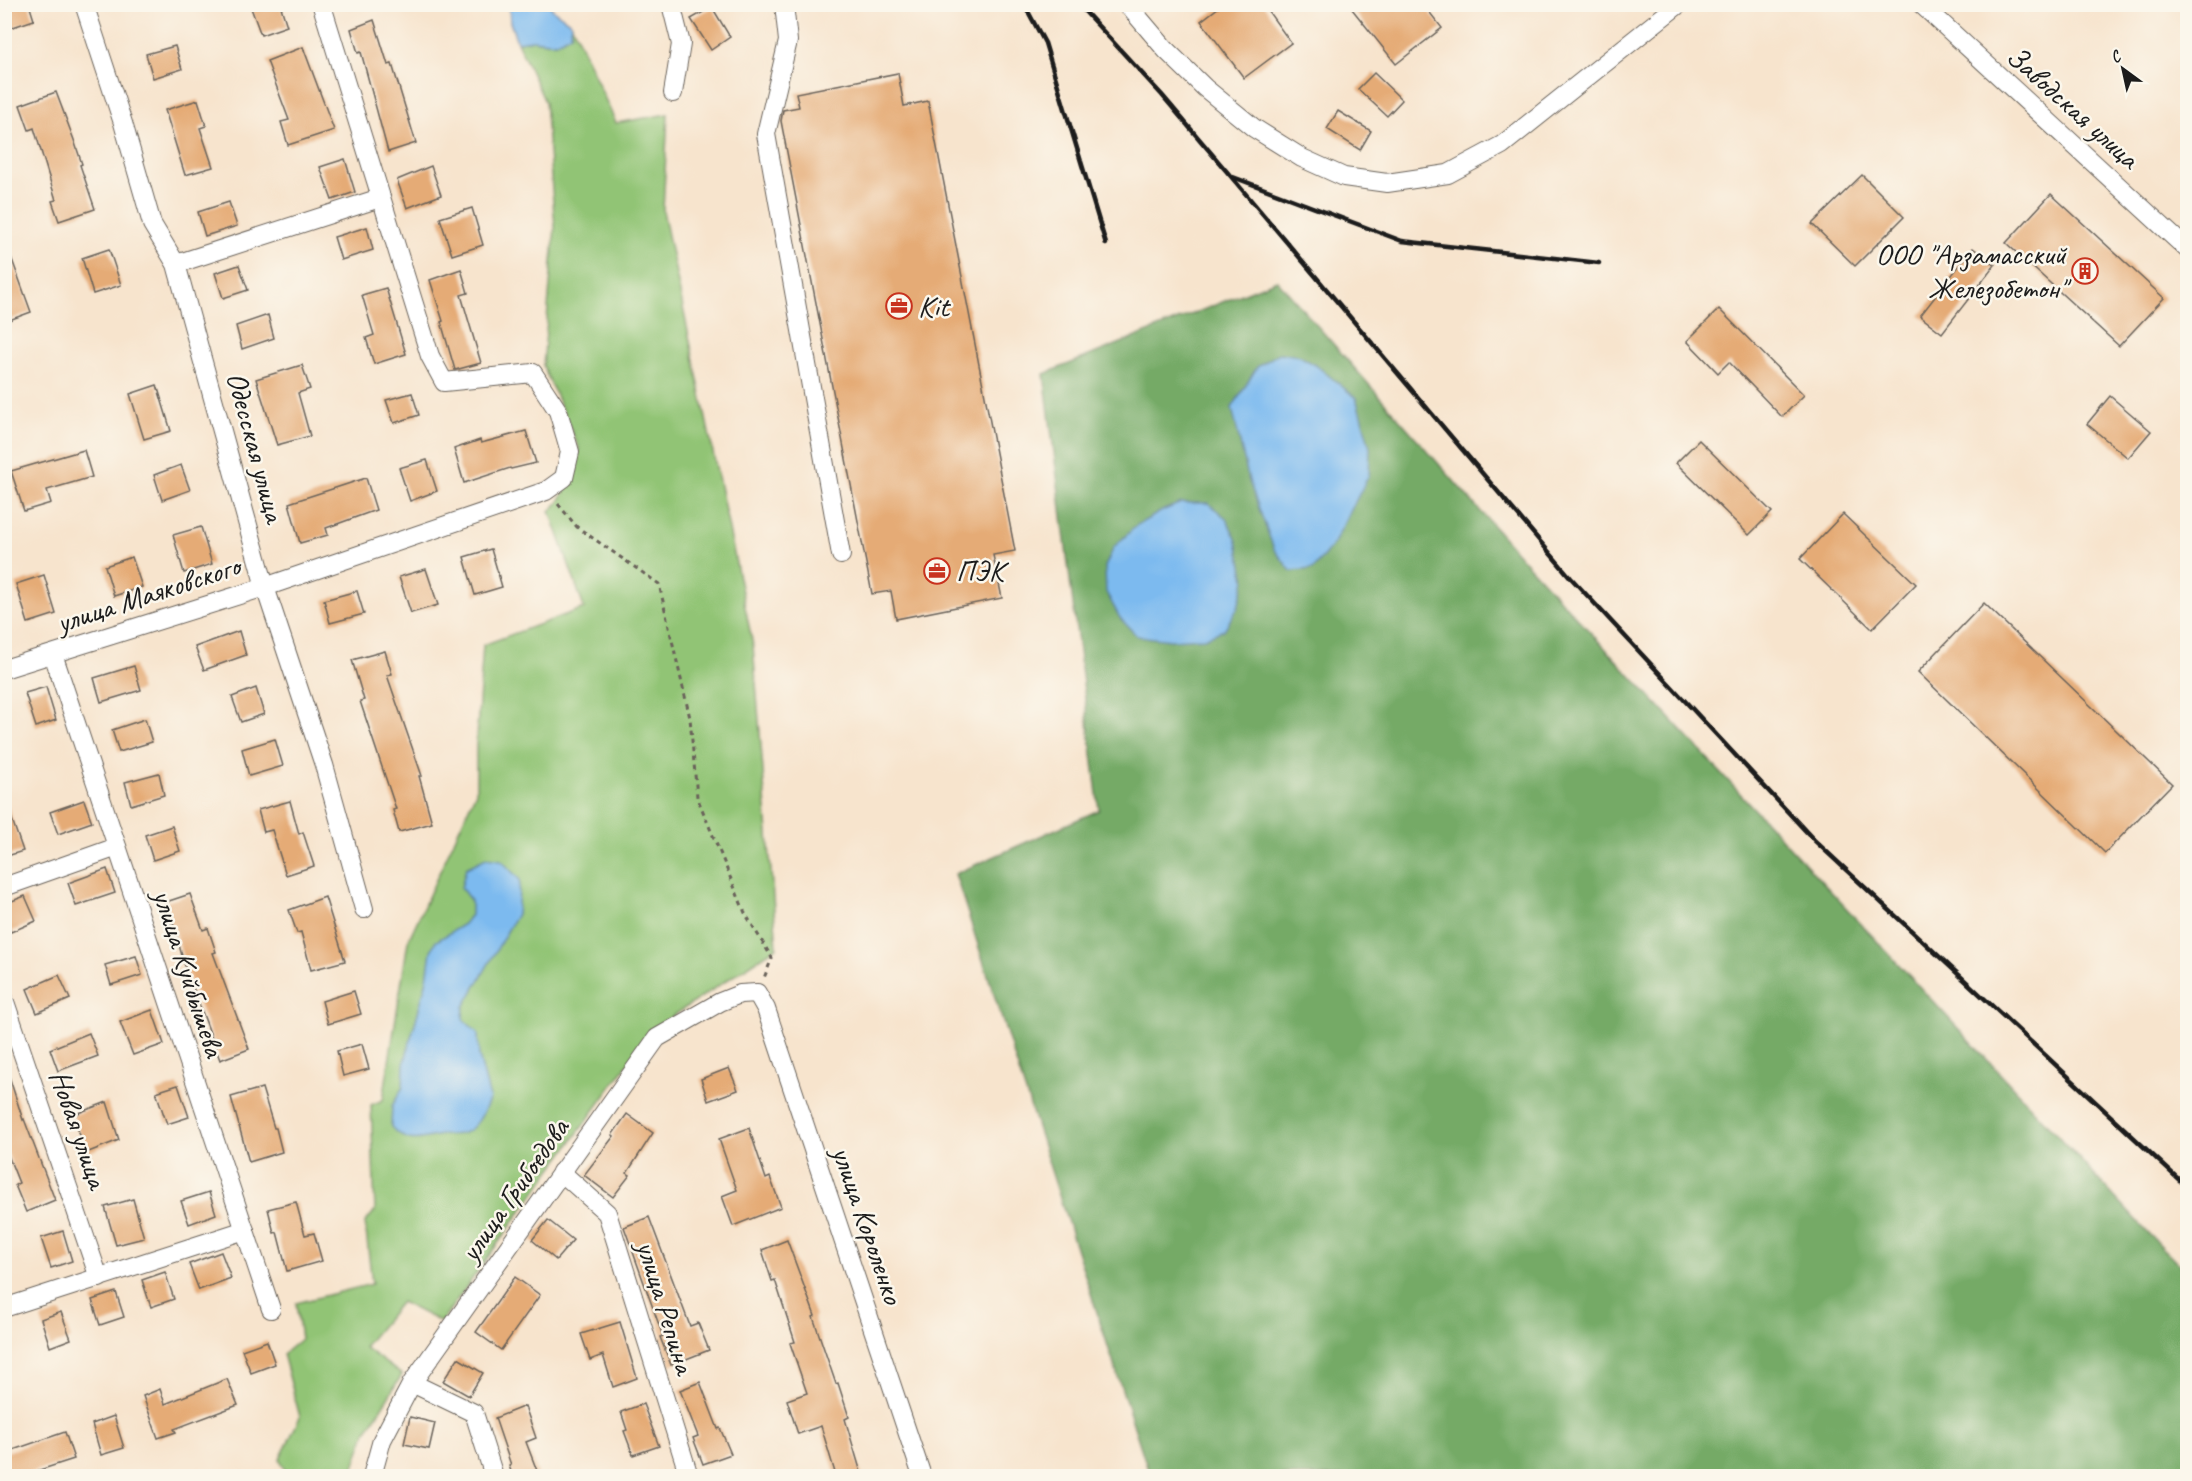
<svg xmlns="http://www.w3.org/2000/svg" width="2192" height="1481" font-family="Caveat,sans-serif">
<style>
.green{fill:#91c475;stroke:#567048;stroke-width:1.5}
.forest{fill:#74aa66;stroke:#486341;stroke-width:1.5}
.water{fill:#7bbaef;stroke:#4c6b86;stroke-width:1.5}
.building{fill:#e5ab76}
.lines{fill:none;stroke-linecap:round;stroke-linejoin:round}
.minor-casing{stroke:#69625a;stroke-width:20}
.path{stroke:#69625a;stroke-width:3;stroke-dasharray:4.5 4.5;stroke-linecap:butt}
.minor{stroke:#fff;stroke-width:18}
.rail{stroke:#1c1c1c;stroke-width:4.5}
.labels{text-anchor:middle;stroke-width:5;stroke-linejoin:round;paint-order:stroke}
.street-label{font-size:30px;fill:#1c1c1c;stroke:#fbf7ec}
.poi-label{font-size:30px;fill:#1c1c1c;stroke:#fbf7ec;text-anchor:start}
</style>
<rect width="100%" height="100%" fill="#fbf7ec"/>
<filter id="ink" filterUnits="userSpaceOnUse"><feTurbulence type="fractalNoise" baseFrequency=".0167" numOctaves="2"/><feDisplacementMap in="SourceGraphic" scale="12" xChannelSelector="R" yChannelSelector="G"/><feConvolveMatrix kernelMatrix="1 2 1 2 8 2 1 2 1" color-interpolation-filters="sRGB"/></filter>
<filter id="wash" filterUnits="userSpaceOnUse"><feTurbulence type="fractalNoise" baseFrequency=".008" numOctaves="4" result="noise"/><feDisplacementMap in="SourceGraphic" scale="24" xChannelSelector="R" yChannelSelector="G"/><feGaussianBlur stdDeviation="1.35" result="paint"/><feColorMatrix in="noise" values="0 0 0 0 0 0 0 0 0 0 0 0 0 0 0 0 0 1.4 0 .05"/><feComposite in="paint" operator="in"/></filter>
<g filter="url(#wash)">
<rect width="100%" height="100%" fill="#f7e4cd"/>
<path class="green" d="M571 23 616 123 668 114 663 211 753 645 777 947 653 1029 441 1322 401 1302 364 1347 402 1375 366 1432 351 1476H288L280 1459 300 1417 283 1354 301 1339 296 1303 372 1284 365 1222 375 1211 371 1105 383 1100 408 941 476 792V744L483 645 584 608 550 511 558 503 573 477 579 448 543 366 555 227 545 102 517 42 533 40 556 43 571 34Z"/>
<path class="forest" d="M1277 280 1527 564 2162 1248 2187 1272V1476H1150L955 874 1099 810 1044 374Z"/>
<g class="water">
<path d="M509 5H550L553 10 571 23V34L556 43 533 40 517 42 510 22Z"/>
<path d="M1279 353 1300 356 1317 366 1356 398 1370 447 1369 475 1334 543 1313 569 1291 571 1274 549 1261 514 1249 481 1232 408 1257 367Z"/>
<path d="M1181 503H1208L1226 518 1237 541 1245 580 1238 607 1224 630 1204 638 1171 640 1137 636 1120 618 1106 592 1105 567 1114 547 1137 525 1164 510Z"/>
<path d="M486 858 501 860 520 880 517 914 464 1007 463 1019 478 1033 479 1056 490 1098C484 1111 479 1125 466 1132 459 1136 450 1134 442 1135 418 1138 412 1147 391 1127L392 1106 403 1087 404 1064 427 979 431 951 435 942 464 924 471 915V901L461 888 466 868Z"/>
</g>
<g id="blocks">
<g class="building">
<path d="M4 4H29L34 20 4 30Z"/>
<path d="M262 4H280L287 26 261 35 251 8Z"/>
<path d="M1223 4H1263L1291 43 1244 78 1201 21Z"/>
<path d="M1348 4H1423L1442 28 1396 64Z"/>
<path d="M712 7 730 37 711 50 691 19Z"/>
<path d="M374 20 388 65 392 64 416 143 388 152 361 52 358 53 351 29Z"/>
<path d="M175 46 182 69 153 78 146 54Z"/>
<path d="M303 47 334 130 288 145 281 122 289 120 267 61Z"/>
<path d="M898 73 904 106 928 101 1015 551 993 555 1002 598 896 619 891 591 872 594 781 121 783 110 799 107 796 93Z"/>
<path d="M1374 73 1402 100 1387 116 1358 89Z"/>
<path d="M56 92 74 140 82 164 80 165 95 209 59 221 52 201 56 200 34 128 29 130 20 105Z"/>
<path d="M198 100 206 126 200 128 213 167 185 175 165 110Z"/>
<path d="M1338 111 1371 131 1360 150 1327 129Z"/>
<path d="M345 159 355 192 332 200 320 167Z"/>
<path d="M431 166 441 195 407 208 397 180Z"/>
<path d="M1862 175 1904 217 1855 266 1812 224Z"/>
<path d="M2051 194 2164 298 2119 346 2006 243Z"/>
<path d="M229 202 237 226 205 236 198 212Z"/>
<path d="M472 208 483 245 452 255 440 218Z"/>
<path d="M367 227 373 250 341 260 334 237Z"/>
<path d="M4 243H6L31 312 4 322Z"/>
<path d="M1973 248 1995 265 1942 333 1920 316Z"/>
<path d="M109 249 121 285 93 294 82 258Z"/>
<path d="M239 265 248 290 223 298 215 273Z"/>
<path d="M461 269 468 293 461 295 481 363 455 370 441 322 443 321 430 280Z"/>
<path d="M386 288 406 354 374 364 366 338 374 335 362 295Z"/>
<path d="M1719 309 1804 395 1782 417 1729 362 1718 373 1687 341Z"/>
<path d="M268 315 274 338 242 349 236 326Z"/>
<path d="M302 365 310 389 298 393 310 436 277 445 256 379Z"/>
<path d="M157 385 171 431 144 439 130 394Z"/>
<path d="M412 393 419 415 394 423 386 400Z"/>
<path d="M2110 396 2151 431 2128 458 2087 424Z"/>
<path d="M526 431 536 463 511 469 510 468 464 483 454 449 480 440 481 443Z"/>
<path d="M1699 440 1772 512 1749 535 1676 463Z"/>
<path d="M84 450 92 477 47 490 51 503 24 511 11 471Z"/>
<path d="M427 460 437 491 410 501 399 468Z"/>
<path d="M181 465 190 490 162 500 154 475Z"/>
<path d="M366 478 376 510 326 528 328 535 300 543 289 503Z"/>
<path d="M1843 514 1916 584 1872 629 1800 559Z"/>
<path d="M201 527 212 564 184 573 173 535Z"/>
<path d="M491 549 502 587 475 595 464 557Z"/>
<path d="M132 557 142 587 114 596 105 566Z"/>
<path d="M426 569 438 605 411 613 399 577Z"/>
<path d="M44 575 56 614 28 623 16 584Z"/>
<path d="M357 591 364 614 330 623 324 600Z"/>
<path d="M1984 603 2172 784 2105 853 1918 672Z"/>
<path d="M239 631 246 655 204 670 195 647Z"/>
<path d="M385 651 392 674 387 675 422 776H419L432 823 399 832 393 810 396 809 360 701 364 700 352 660Z"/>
<path d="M134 666 141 690 101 702 94 678Z"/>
<path d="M46 687 56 720 36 727 25 693Z"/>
<path d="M256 688 264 714 241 722 232 697Z"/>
<path d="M145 719 152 742 119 752 112 730Z"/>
<path d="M275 739 283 766 249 776 242 749Z"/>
<path d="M159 773 164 795 131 805 125 782Z"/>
<path d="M84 800 92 822 58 834 50 812Z"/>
<path d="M290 801 299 834 303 832 314 866 286 875 272 830 264 832 258 810Z"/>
<path d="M4 805H7L23 851 4 857Z"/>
<path d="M172 826 180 851 153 860 145 835Z"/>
<path d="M107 869 115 893 76 906 68 883Z"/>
<path d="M190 894 203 930 208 928 216 952 213 953 249 1049 220 1060 184 963 173 923 170 924 163 903Z"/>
<path d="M25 896 36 921 11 932 4 917V904Z"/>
<path d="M325 897 345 961 311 970 301 932 297 933 289 910Z"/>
<path d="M136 956 142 975 111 985 105 965Z"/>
<path d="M59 975 70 999 37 1013 27 989Z"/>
<path d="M354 991 361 1014 328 1024 322 1001Z"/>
<path d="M152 1010 164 1044 133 1055 120 1022Z"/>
<path d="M89 1033 98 1056 58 1071 50 1049Z"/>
<path d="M362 1044 369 1069 343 1076 337 1051Z"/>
<path d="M729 1068 738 1090 708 1101 701 1079Z"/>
<path d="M4 1073H8L23 1120 24 1119 55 1200 26 1212 15 1185 19 1183 4 1145Z"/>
<path d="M178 1085 189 1117 167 1124 156 1092Z"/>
<path d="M262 1088 274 1128H276L282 1152 249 1162 231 1097Z"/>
<path d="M107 1102 119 1140 86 1153 73 1115Z"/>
<path d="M627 1114 653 1133 627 1173 630 1175 613 1197 584 1175 614 1136 612 1135Z"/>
<path d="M749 1128 766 1179 770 1177 781 1207 733 1226 722 1196 737 1190 719 1139Z"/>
<path d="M209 1192 216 1214 189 1224 181 1201Z"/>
<path d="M133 1199 144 1238 116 1245 105 1207Z"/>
<path d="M296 1202 305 1235 314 1233 322 1261 287 1271 277 1232 274 1233 268 1209Z"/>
<path d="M649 1217 690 1326 698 1323 709 1350 671 1365 660 1337 663 1336 624 1227Z"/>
<path d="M548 1220 573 1240 556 1260 532 1240Z"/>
<path d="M63 1231 72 1261 51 1268 41 1238Z"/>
<path d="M787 1240 815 1316 813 1317 836 1384 838 1383 849 1417 845 1419 862 1476H836L821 1426 798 1434 787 1400 807 1393 790 1343 795 1342 775 1280 772 1281 762 1250Z"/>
<path d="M221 1252 231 1278 199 1290 189 1264Z"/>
<path d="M165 1272 174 1299 151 1307 142 1280Z"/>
<path d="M515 1277 540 1295 501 1350 476 1332Z"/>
<path d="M116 1292 124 1317 100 1325 92 1300Z"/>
<path d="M61 1312 71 1339 50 1347 41 1319Z"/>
<path d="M620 1322 637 1378 613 1387 603 1355 590 1360 581 1334Z"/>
<path d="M267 1341 275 1364 251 1373 242 1350Z"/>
<path d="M458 1358 483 1373 469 1396 443 1381Z"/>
<path d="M227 1379 238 1405 174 1429 176 1432 158 1438 143 1396 160 1389 165 1404Z"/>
<path d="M700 1382 718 1429 720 1428 731 1454 703 1464 693 1438 698 1436 680 1390Z"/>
<path d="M643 1404 659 1446 633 1455 624 1431 627 1430 621 1412Z"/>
<path d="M525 1406 536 1438 526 1442 539 1476H513L509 1466 511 1465 495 1418Z"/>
<path d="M114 1416 124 1448 101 1455 92 1424Z"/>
<path d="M410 1417 435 1423 429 1449 404 1444Z"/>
<path d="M65 1432 74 1459 21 1476H4V1453Z"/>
</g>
</g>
</g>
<g filter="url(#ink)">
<use href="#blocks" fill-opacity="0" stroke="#69625a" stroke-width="1.5"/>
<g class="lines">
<g class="minor-casing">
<g id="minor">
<path d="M84 4 123 123 152 224 176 264 265 587 324 765 364 909"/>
<path d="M671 4 681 44 673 93"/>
<path d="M784 4 788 41 766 134 841 555"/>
<path d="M1127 4 1166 50 1205 88 1254 128 1302 158 1344 177 1387 183 1448 174 1502 145 1679 4"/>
<path d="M1921 4 2188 250"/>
<path d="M176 264 380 198"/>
<path d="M53 654 271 1309"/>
<path d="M4 669 265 587 546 491 564 478 570 452 558 411 533 373 444 382 430 356 322 6 324 4"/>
<path d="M4 887 117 847"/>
<path d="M4 999 99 1278"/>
<path d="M561 1172 607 1213 689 1476"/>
<path d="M4 1308 245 1230"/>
<path d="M412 1383 474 1413 494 1476"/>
<path d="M372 1476 382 1440 412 1383 657 1038 720 1002 740 994 757 993 766 1009 922 1476"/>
</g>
</g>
<path class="path" d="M558 504 577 527 659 584 690 718 697 797 745 913 772 958 764 978"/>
<use href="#minor" class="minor"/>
<g class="rail">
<path d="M1024 4 1045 43 1106 244"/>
<path d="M1078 4 1162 95 1571 578 1814 840 2188 1188"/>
<path d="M1233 177 1402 241 1599 263"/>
</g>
</g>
</g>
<defs>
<g id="building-ring" transform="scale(1.35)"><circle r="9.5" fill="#fbf7ec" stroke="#c8321e" stroke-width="1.5"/><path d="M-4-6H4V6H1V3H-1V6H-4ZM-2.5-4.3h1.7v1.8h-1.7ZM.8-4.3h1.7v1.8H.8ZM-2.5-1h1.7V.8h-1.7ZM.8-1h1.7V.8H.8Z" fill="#c8321e"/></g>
<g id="office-ring" transform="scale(1.35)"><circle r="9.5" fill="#fbf7ec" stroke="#c8321e" stroke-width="1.5"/><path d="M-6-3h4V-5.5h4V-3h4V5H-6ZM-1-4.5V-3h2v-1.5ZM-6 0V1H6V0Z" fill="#c8321e"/></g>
</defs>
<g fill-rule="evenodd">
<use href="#building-ring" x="2085" y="271"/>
<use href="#office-ring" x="899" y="306"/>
<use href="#office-ring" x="937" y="571"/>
</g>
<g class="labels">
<g class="street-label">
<text transform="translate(2073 107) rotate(42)" y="10">Заводская улица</text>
<text transform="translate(256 447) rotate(75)" y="10">Одесская улица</text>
<text transform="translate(148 594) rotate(-18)" y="10">улица Маяковского</text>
<text transform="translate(189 973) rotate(72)" y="10">улица Куйбышева</text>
<text transform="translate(79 1129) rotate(71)" y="10">Новая улица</text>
<text transform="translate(514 1190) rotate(-55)" y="10">улица Грибоедова</text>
<text transform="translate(868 1225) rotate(71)" y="10">улица Короленко</text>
<text transform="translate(666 1307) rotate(73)" y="10">улица Репина</text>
</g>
<g class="poi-label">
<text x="2066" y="264" text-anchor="end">ООО "Арзамасский<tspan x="2066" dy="34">Железобетон"</tspan></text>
<text x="918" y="316">Kit</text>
<text x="956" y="581">ПЭК</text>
</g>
</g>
<rect width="2192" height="1481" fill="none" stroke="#fbf7ec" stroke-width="24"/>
<g transform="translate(2123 69) rotate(327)" stroke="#fbf7ec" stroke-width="4.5" paint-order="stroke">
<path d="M0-4.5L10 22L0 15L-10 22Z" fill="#1c1c1c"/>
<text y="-9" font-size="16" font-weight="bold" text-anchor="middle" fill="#1c1c1c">С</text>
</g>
</svg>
